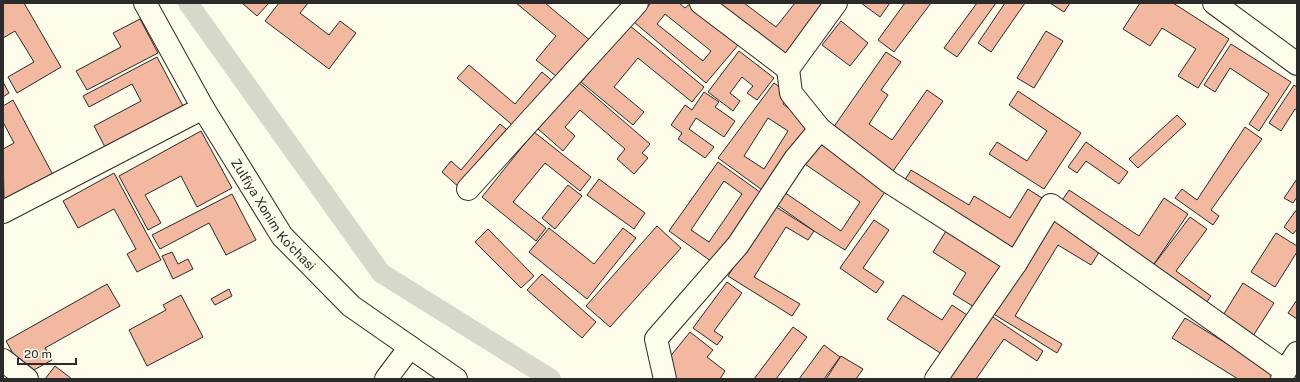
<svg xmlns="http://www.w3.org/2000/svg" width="1300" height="382" font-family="'Public Sans',sans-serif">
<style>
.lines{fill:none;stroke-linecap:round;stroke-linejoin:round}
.canal{stroke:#d8d7c9;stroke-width:20}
.building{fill:#f2b8a0;stroke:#2b2b2b;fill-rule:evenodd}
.minor-casing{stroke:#2b2b2b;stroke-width:24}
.minor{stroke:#fdfbea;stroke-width:22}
.labels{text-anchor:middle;stroke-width:3;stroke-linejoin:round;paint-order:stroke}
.street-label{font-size:13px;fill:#2b2b2b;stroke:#fdfbea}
</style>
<rect width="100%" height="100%" fill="#fdfbea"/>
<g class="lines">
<path class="canal" d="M188 3 381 273 551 379"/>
</g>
<g class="building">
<path d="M3 3H24L61 67 17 93 8 77 34 62 15 31 3 38Z"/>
<path d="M242 3H269L257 16Z"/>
<path d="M279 3H308L300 13 329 35 340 21 356 33 329 69 265 21Z"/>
<path d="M516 3H545L592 42 561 80 536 60 556 36Z"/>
<path d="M651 3H679L685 8 691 3 739 44 706 83 634 22ZM665 14 711 51 703 61 657 24Z"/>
<path d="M710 3H744L776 27 795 3H827L784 59Z"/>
<path d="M861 3H890L880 17Z"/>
<path d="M905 3H931L894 52 878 40Z"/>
<path d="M977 3H996L957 57 944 48Z"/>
<path d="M1005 3H1025L991 52 978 43Z"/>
<path d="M1050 3H1070L1064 12Z"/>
<path d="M1140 3H1173L1229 39 1198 88 1178 76 1196 49 1162 28 1150 46 1123 29Z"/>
<path d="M140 19 158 53 87 90 76 71 121 47 113 33Z"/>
<path d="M841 21 868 43 850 66 822 45Z"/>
<path d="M629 25 704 87 692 102 638 58 614 87 644 112 633 125 581 82Z"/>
<path d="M1046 31 1063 41 1034 88 1017 78Z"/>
<path d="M1231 44 1291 82 1259 131 1249 124 1269 94 1230 68 1215 92 1204 85Z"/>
<path d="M739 51 774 78 757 100 747 93 753 86 742 77 730 93 740 101 733 111 708 92Z"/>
<path d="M886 52 901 62 881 90 888 95 869 124 892 140 927 90 943 101 893 171 833 128Z"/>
<path d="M157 57 183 106 105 147 94 126 141 101 132 84 89 107 83 96Z"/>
<path d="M469 65 515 104 542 72 555 83 516 128 457 78Z"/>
<path d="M577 81 650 144 642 153 648 158 634 174 617 159 625 149 580 110 565 127 575 136 563 151 537 128Z"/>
<path d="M3 82 9 93 3 97Z"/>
<path d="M774 83 790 94 783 104 814 127 765 192 718 158ZM768 118 788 131 764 169 744 156Z"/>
<path d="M1294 85 1297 87V110L1295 109 1281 131 1269 123Z"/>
<path d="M1018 91 1081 133 1044 189 989 154 997 142 1027 161 1047 131 1009 105Z"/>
<path d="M704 92 719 102 715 107 735 121 724 137 696 118 689 129 714 147 705 158 678 139 682 133 671 125 685 105 692 110Z"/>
<path d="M13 100 53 175 4 200 3 149 14 143 3 122V106Z"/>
<path d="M1177 115 1186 124 1138 168 1129 159Z"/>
<path d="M500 124 511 133 461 189 442 172 451 161 461 170Z"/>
<path d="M1245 127 1262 139 1211 210 1219 216 1213 225 1175 198 1182 189 1197 200Z"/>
<path d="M201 131 232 188 197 207 181 176 145 195 161 223 148 230 119 176Z"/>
<path d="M534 132 591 177 580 191 545 163 513 202 546 228 536 241 482 197Z"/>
<path d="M816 141 887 189 845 250 814 231 773 202 781 190 841 231 860 202 802 162Z"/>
<path d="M1086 142 1128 172 1119 184 1086 161 1077 173 1068 167Z"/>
<path d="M718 162 764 195 715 264 669 231ZM724 181 742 194 709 242 691 230Z"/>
<path d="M911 170 969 205 974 196 1010 218 1028 189 1048 202 1016 253 903 183Z"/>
<path d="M114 173 161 260 137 272 127 254 136 249 114 209 78 228 63 201Z"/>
<path d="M599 179 645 213 634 229 587 195Z"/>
<path d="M1297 179V197L1293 203 1284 198Z"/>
<path d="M568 185 582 196 555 229 542 218Z"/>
<path d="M1069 190 1139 236 1164 198 1188 214 1152 267 1059 205Z"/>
<path d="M232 194 256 240 226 255 209 223 160 249 152 235Z"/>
<path d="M773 205 814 231 808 240 786 227 754 277 800 304 792 316 728 276Z"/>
<path d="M1297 209V229L1293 234 1284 227Z"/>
<path d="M1052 215 1103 246 1091 265 1058 245 1015 316 1062 344 1057 353 992 313Z"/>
<path d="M1190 217 1207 229 1176 271 1211 296 1204 306 1152 267Z"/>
<path d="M874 220 889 230 863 268 884 282 876 293 840 268Z"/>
<path d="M657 226 681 248 610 327 586 306Z"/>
<path d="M549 228 594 264 623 228 636 238 587 299 529 252Z"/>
<path d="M948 228 1007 264 979 310 953 294 966 273 933 252Z"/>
<path d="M488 229 534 276 521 288 475 242Z"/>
<path d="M1276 233 1297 246V252L1275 287 1251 272Z"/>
<path d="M172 252 178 264 188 259 193 269 173 279 162 256Z"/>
<path d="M542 274 596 322 582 338 527 290Z"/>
<path d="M727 282 742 293 714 331 723 337 717 345 693 328Z"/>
<path d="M1243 283 1274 303 1253 336 1222 317Z"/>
<path d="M107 284 120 306 45 348 52 360 25 375 6 341Z"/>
<path d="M229 289 232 296 215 305 211 299Z"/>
<path d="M181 295 203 337 147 366 129 330 166 310 163 305Z"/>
<path d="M903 295 942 320 952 305 970 317 945 356 887 319Z"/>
<path d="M1297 300V319L1288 313Z"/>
<path d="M990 315 1043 351 1037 361 1004 339 976 379H947Z"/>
<path d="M1185 318 1281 377 1280 379H1238L1172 338Z"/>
<path d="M793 327 807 337 776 379H754Z"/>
<path d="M690 332 713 350 707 357 725 371 720 379H676L661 368Z"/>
<path d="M824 345 840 357 824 379H799Z"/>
<path d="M841 356 863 369 856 379H826Z"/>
<path d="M55 366 72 379H45Z"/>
</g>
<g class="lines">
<g class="minor-casing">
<g id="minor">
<path id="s1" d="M145 3 203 108 282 236 351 306 456 379"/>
<path d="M701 3 788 69 836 3"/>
<path d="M1214 3 1297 64"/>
<path d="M820 129 889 182 1016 263 1051 205 1285 371 1282 379"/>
<path d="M468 189 637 3"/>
<path d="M3 212 203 108"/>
<path d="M3 360 27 379"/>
<path d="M1285 371 1297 353"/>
<path d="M386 379 410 347"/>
<path d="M665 379 656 339 738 245 795 159 820 129 791 93 788 69"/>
<path d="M936 379 1016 263"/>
</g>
</g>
<use href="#minor" class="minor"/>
</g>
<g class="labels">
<g class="street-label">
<text dy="5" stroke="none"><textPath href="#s1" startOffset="248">Zulfiya Xonim Ko'chasi</textPath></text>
</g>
</g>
<rect width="1300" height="382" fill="none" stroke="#2b2b2b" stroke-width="8"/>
<path d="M18 358v6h58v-6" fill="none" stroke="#2b2b2b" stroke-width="2"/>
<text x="24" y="358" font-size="12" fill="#2b2b2b" stroke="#fdfbea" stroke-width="3" paint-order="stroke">20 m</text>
</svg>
